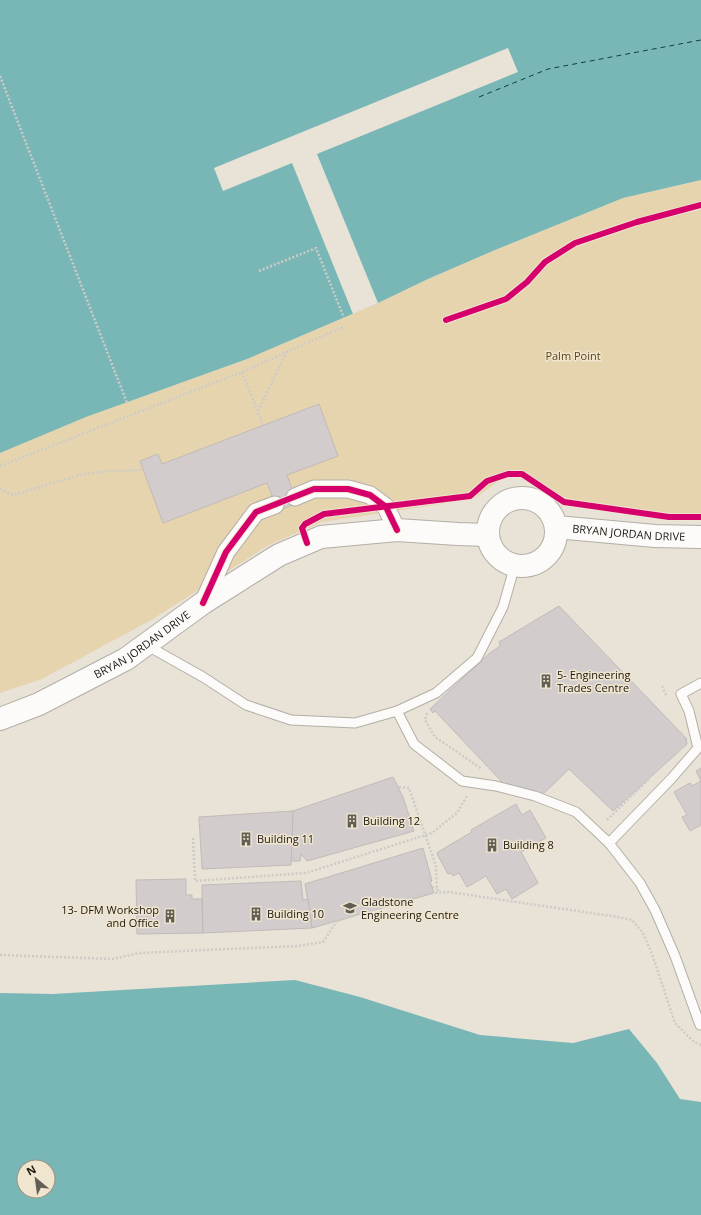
<svg xmlns="http://www.w3.org/2000/svg" width="701" height="1215" font-family="'Open Sans',sans-serif">
<style>
.green{fill:#e6d4af}
.water{fill:#79b7b6;fill-rule:evenodd}
.pier{fill:#e8e2d7}
.lines{fill:none;stroke-linecap:round;stroke-linejoin:round}
.ferry{stroke:#153f41;stroke-width:1;stroke-dasharray:5 4;stroke-linecap:butt}
.building{fill:#d2cdcc;stroke:#c0bab9}
.service-casing{stroke:#b3afa6;stroke-width:11}
.minor-casing{stroke:#b3afa6;stroke-width:19}
.secondary-casing{stroke:#b3afa6;stroke-width:24}
.path{stroke:#cdcbc8;stroke-width:2.5;stroke-dasharray:2 2;stroke-linecap:butt}
.service{stroke:#fcfbf9;stroke-width:9}
.minor{stroke:#fcfbf9;stroke-width:17}
.secondary{stroke:#fcfbf9;stroke-width:22}
.cycleway-casing{stroke:#f0e5cf;stroke-width:8}
.cycleway{stroke:#d6006c;stroke-width:6}
.labels{text-anchor:middle;stroke-width:3;stroke-linejoin:round;paint-order:stroke}
.park-label{font-size:11px;fill:#584514;stroke:#f0e5cf}
.street-label{font-size:11px;fill:#1a170f;stroke:#f0e5cf}
.poi-label{font-size:11px;fill:#1a170f;stroke:#f0e5cf;text-anchor:start}
</style>
<rect width="100%" height="100%" fill="#e8e2d7"/>
<path class="green" d="M701 180V517H669L564 502 522 474H508L474 499 322 522 269 545 153 619 42 679 0 693V453L86 417 247 359 378 303 428 279 495 250 623 198Z"/>
<g class="water">
<path d="M0 0H701V180L623 198 495 250 428 279 378 303 247 359 86 417 0 453Z"/>
<path d="M295 980 360 997 480 1035 573 1043 629 1029 657 1063 680 1099 701 1102V1215H0V993L53 994ZM24 1167H48V1191H24Z"/>
</g>
<path class="pier" d="M508 48 518 72 317 154 378 303 353 314 292 163 223 191 214 168Z"/>
<g class="lines">
<path class="ferry" d="M479 97 548 69 701 40"/>
</g>
<g class="building">
<path d="M319 404 338 456 287 475 297 503 278 511 267 483 163 523 140 461 158 454 162 464Z"/>
<path d="M559 606 686 738 687 744 613 811 569 769 541 796 503 783 435 711 433 713 430 709 490 653 500 646 499 642Z"/>
<path d="M701 768V781L696 771Z"/>
<path d="M393 777 403 797 414 831 307 861 301 854 300 861H291L293 811Z"/>
<path d="M701 781V825L690 831 682 817 687 815 674 792 690 783 692 786Z"/>
<path d="M516 804 522 815 530 810 546 838 521 852 538 883 512 899 506 889 497 894 486 876 467 887 459 873 453 876 451 873 448 874 437 854 438 852 472 832 471 830Z"/>
<path d="M293 811 291 865 202 869 199 817Z"/>
<path d="M423 848 432 881 430 882 434 893 312 928 305 884Z"/>
<path d="M186 879V895H192V899H202L203 933 137 934 136 880Z"/>
<path d="M301 881 303 900 308 899 312 928 203 933 202 885Z"/>
</g>
<g class="lines">
<g class="service-casing">
<g id="service">
<path d="M146 645 203 677 246 705 291 720 355 723 397 711 436 693 477 658 503 607 515 565"/>
<path d="M397 711 414 744 462 781 496 786 535 796 576 812 609 843 640 883 655 910 675 956 700 1025H701"/>
<path d="M609 843 671 779 698 748 689 711 681 694 701 683"/>
</g>
</g>
<g class="minor-casing">
<g id="minor">
<path d="M295 497 314 489H348L370 495 386 507 397 530"/>
<path d="M203 603 226 552 256 512 275 505"/>
</g>
</g>
<g class="secondary-casing">
<g id="secondary">
<circle cx="522" cy="532" r="34"/>
<path id="s1" d="M556 527 655 536 701 537"/>
<path id="s2" d="M0 719 39 704 126 659 203 603 279 555 321 537 397 530 458 534 488 535"/>
</g>
</g>
<g class="path">
<path d="M0 76 127 403"/>
<path d="M259 271 316 248 344 318"/>
<path d="M242 372 263 425"/>
<path d="M258 411 286 353"/>
<path d="M0 466 242 372 343 327"/>
<path d="M0 489 13 495 83 474 110 471 143 470"/>
<path d="M662 686 666 695"/>
<path d="M427 713 425 720 435 737 482 769"/>
<path d="M399 787 409 788 436 866 437 888 439 892"/>
<path d="M607 820 649 779"/>
<path d="M193 838 195 881 306 873 432 833 457 813 467 796"/>
<path d="M432 887 437 888"/>
<path d="M0 955 113 959 139 953 297 946 323 942 337 921 426 893 449 892 618 917 632 920 643 933 652 954 675 1023 694 1042 701 1045"/>
</g>
<use href="#service" class="service"/>
<use href="#minor" class="minor"/>
<use href="#secondary" class="secondary"/>
<g class="cycleway-casing">
<g id="cycleway">
<path d="M446 320 506 299 527 282 545 262 575 243 637 222 701 205"/>
<path d="M307 543 302 528 305 524 324 514 470 496 487 481 508 474H522L564 502 669 517H701"/>
<path d="M203 603 226 552 256 512 314 489H348L370 495 386 507 397 530"/>
</g>
</g>
<use href="#cycleway" class="cycleway"/>
</g>
<defs>
<g id="building-bare" transform="scale(1.08)"><path d="M-4-6H4V6H1V3H-1V6H-4ZM-2.5-4.3h1.7v1.8h-1.7ZM.8-4.3h1.7v1.8H.8ZM-2.5-1h1.7V.8h-1.7ZM.8-1h1.7V.8H.8Z" fill="#625e55" stroke="#f0e5cf" stroke-width="2.5" paint-order="stroke"/></g>
<g id="university-bare" transform="scale(1.08)"><path d="M0-5L7-2L0 1L-7-2ZM-4 1L0 2.5L4 1V4Q0 6-4 4Z" fill="#625e55" stroke="#f0e5cf" stroke-width="2.5" paint-order="stroke"/></g>
</defs>
<g fill-rule="evenodd">
<use href="#building-bare" x="546" y="681"/>
<use href="#building-bare" x="352" y="821"/>
<use href="#building-bare" x="246" y="839"/>
<use href="#building-bare" x="492" y="845"/>
<use href="#university-bare" x="350" y="908"/>
<use href="#building-bare" x="256" y="914"/>
<use href="#building-bare" x="170" y="916"/>
</g>
<g class="labels">
<g class="park-label">
<text x="573" y="360">Palm Point</text>
</g>
<g class="street-label">
<text dy="4" stroke="none"><textPath href="#s1" startOffset="73">BRYAN JORDAN DRIVE</textPath></text>
<text dy="4" stroke="none"><textPath href="#s2" startOffset="161">BRYAN JORDAN DRIVE</textPath></text>
</g>
<g class="poi-label">
<text x="557" y="679">5- Engineering<tspan x="557" dy="13">Trades Centre</tspan></text>
<text x="363" y="825">Building 12</text>
<text x="257" y="843">Building 11</text>
<text x="503" y="849">Building 8</text>
<text x="361" y="906">Gladstone<tspan x="361" dy="13">Engineering Centre</tspan></text>
<text x="159" y="914" text-anchor="end">13- DFM Workshop<tspan x="159" dy="13">and Office</tspan></text>
<text x="267" y="918">Building 10</text>
</g>
</g>
<g transform="translate(36 1179) rotate(331)"><circle r="19" fill="#f0e5cf" stroke="#9a9382"/>
<path d="M0-3L7 15L0 10L-7 15Z" fill="#625e55"/>
<text y="-6" font-size="11" font-weight="bold" text-anchor="middle" fill="#1a170f">N</text>
</g>
</svg>
